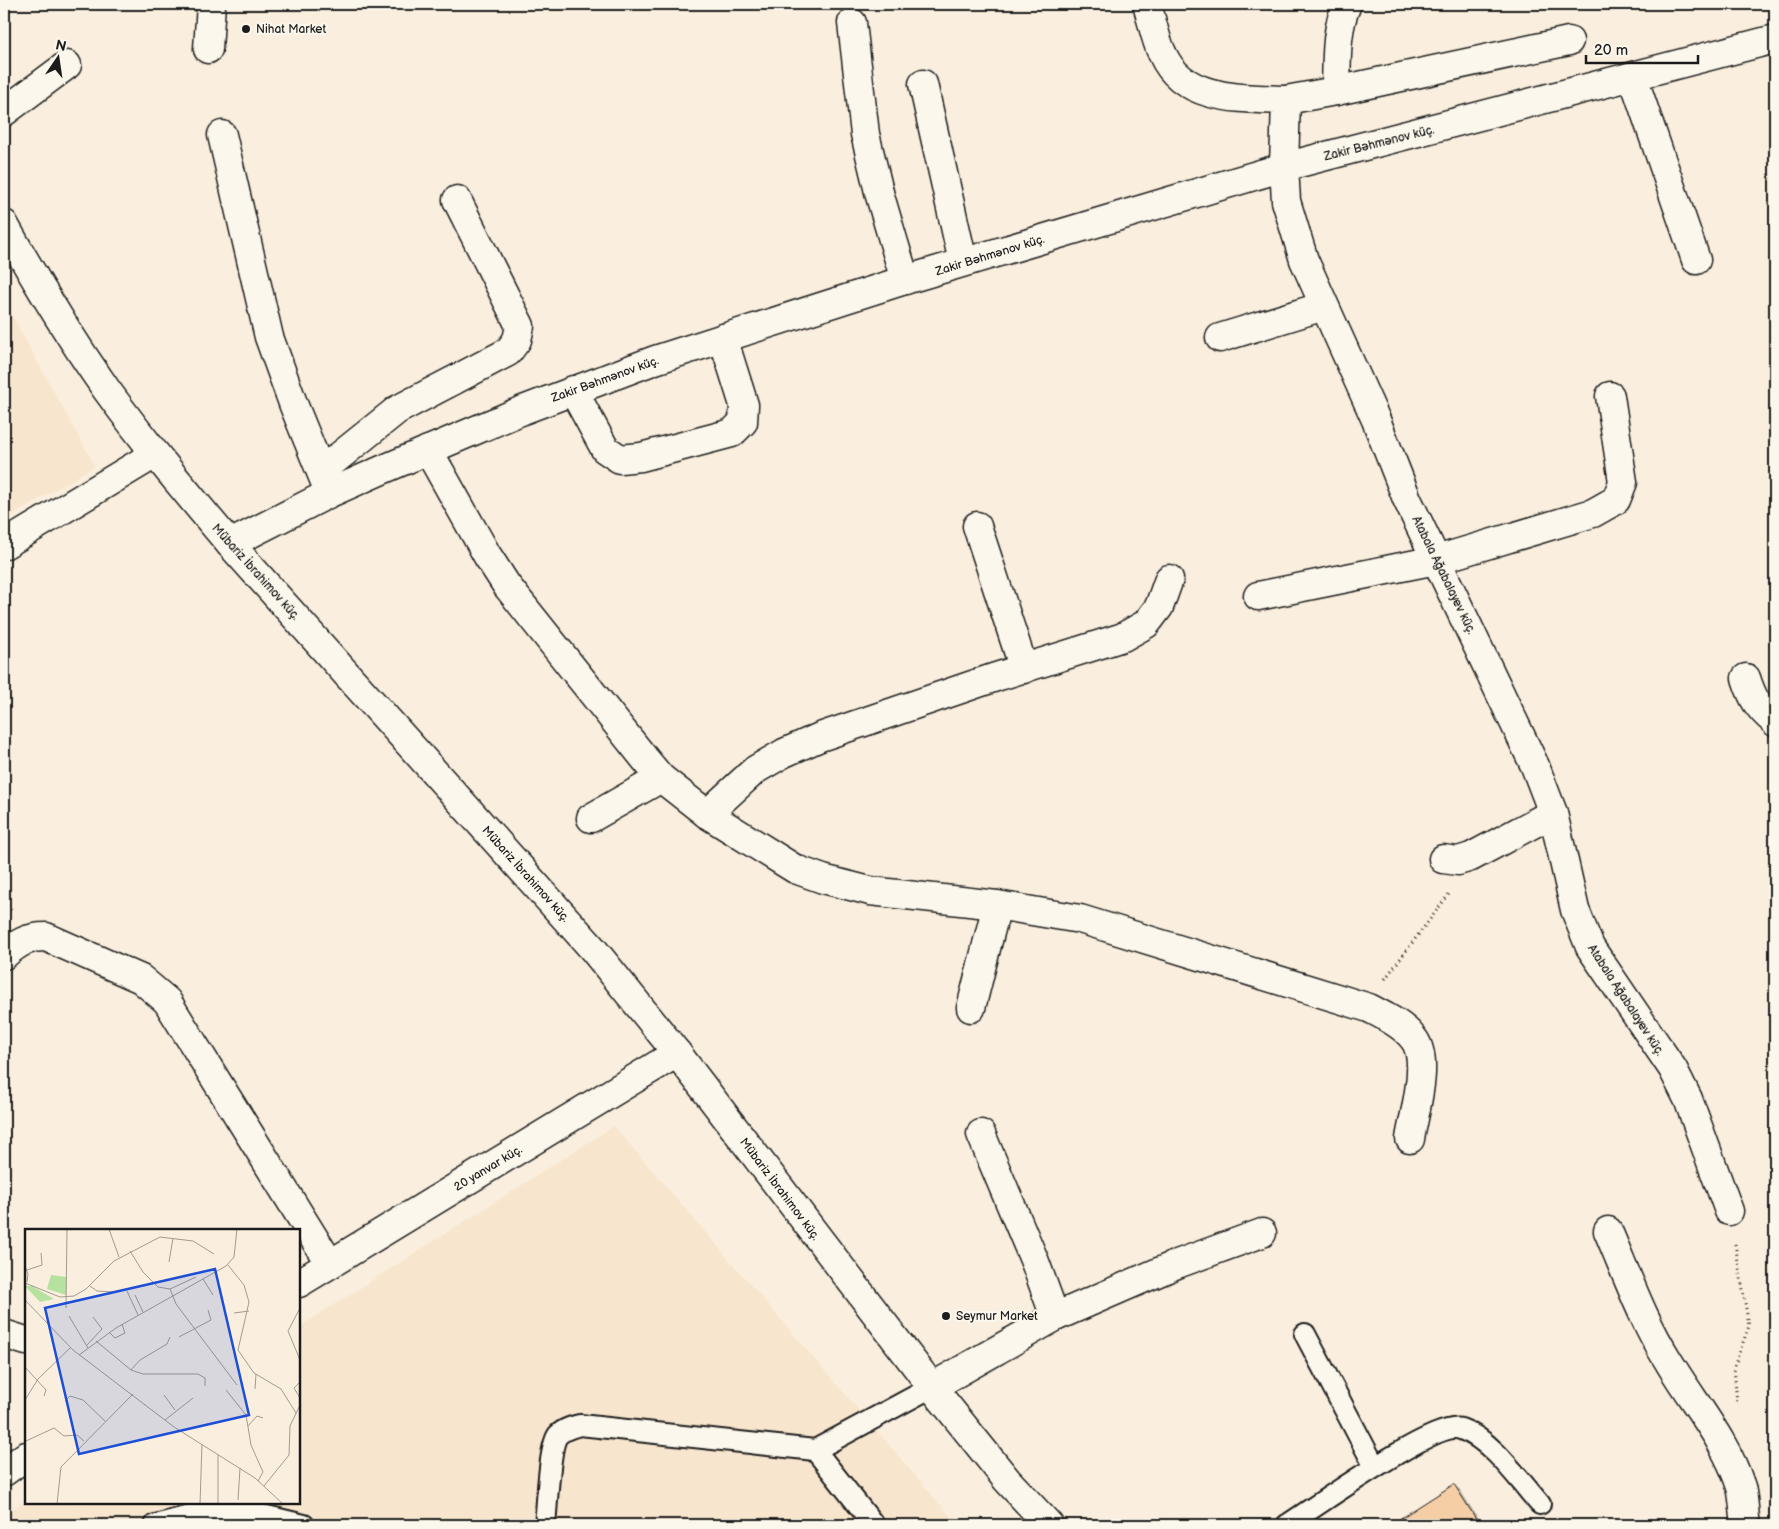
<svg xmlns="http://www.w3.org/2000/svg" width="1779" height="1529" font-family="'Balsamiq Sans',sans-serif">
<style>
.built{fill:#f8e5cd}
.building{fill:#f5cea5;stroke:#1c1c1c;filter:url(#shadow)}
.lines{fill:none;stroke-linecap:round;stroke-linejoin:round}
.service-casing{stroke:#1c1c1c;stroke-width:24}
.minor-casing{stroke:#1c1c1c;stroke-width:31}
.tertiary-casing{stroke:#1c1c1c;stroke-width:31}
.path{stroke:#1c1c1c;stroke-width:3;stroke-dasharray:1 4;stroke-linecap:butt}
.service{stroke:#fbf7ec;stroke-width:20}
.minor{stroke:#fbf7ec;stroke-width:28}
.tertiary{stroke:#fbf7ec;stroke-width:28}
.poi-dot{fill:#1c1c1c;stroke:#fbf7ec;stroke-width:2}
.labels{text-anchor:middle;stroke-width:4;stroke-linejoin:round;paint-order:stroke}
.poi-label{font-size:12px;fill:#1c1c1c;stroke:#fbf7ec;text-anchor:start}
.street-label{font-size:12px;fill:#1c1c1c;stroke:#fbf7ec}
.inset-road{fill:none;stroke:#a19b90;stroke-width:1}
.view{fill:#1d4ed8;fill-opacity:0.15;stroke:#1d4ed8;stroke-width:2.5}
.inset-edge{fill:none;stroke:#1c1c1c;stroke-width:2.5}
</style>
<defs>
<filter id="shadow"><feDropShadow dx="4.5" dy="4.5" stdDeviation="0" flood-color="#0004"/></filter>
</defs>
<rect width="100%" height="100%" fill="#faefde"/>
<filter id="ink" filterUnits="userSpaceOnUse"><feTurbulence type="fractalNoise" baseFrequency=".02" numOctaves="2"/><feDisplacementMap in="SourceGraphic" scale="10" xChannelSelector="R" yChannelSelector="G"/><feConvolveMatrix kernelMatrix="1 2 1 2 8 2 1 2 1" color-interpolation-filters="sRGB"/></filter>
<g filter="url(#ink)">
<g class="built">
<path d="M4 301 95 466 4 520Z"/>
<path d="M614 1126 958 1525H4V1514L26 1500V1503H299V1327Z"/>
</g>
<path class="building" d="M1454 1484 1480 1525H1390Z"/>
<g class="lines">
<g class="service-casing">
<g id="service">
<path d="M1305 1334 1375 1467"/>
<path d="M815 1450 874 1525"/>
<path d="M155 1525 212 1510 250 1512 304 1525"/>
<path d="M545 1525C547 1508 549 1446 558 1435 564 1429 572 1427 580 1425L815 1450 932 1387"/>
<path d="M1287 1525C1314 1508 1436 1420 1461 1429 1491 1439 1519 1480 1540 1504"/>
</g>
</g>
<g class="minor-casing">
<g id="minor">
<path d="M1147 4C1152 20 1155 40 1163 55 1184 102 1244 98 1286 100L1284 167 1286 201 1304 260 1376 420 1407 499 1535 766 1553 813 1575 910 1590 947 1673 1069 1688 1099 1729 1211"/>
<path d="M852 23 865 134 880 196 905 280"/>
<path d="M208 49 211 4"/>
<path d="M1633 77 1696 260"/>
<path d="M923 84 963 262"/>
<path d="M1336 91C1337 63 1335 30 1347 4"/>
<path d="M1286 100 1336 91 1569 41"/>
<path d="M4 112 67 65"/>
<path d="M222 135 269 337 294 406 327 487"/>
<path d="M1220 338 1324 306"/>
<path d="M573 390 605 449 620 459 641 457 732 433 743 422 744 405 723 338"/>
<path d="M428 450 487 555 507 586 645 759 661 778 707 814 795 869 823 879 870 891 997 905 1080 919 1369 1008C1384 1016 1402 1024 1413 1038 1431 1059 1414 1113 1410 1139"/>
<path d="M321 471 397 410 508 352 517 340 520 326 457 200"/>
<path d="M977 526 1024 669"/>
<path d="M230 544 330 493 384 469 523 410 655 360 905 280 1284 167 1775 39"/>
<path d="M4 545 155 454"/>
<path d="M1258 596 1436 560 1593 513 1616 500 1623 482 1610 396"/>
<path d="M1746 678C1753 700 1758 707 1775 722"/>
<path d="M707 814 755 770 784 753 820 737 996 677 1123 637 1146 624 1159 607 1169 579"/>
<path d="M591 818 661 778"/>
<path d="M1443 859 1458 861 1471 857 1553 813"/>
<path d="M4 955C18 943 27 937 46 937L141 979 167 1001 330 1264"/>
<path d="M971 1008 997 905"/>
<path d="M981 1134 1035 1262 1055 1317"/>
<path d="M1608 1231C1627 1275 1643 1321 1669 1362 1694 1404 1726 1440 1741 1487 1744 1499 1744 1513 1746 1525"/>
<path d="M299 1283 677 1053"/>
<path d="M4 1334 26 1341"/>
<path d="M932 1387 1055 1317 1177 1264 1262 1233"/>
<path d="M4 1472 26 1456"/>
</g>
</g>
<g class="tertiary-casing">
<path id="tertiary" d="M4 224C35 280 69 336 106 389 145 443 187 493 230 544L593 949 677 1053 932 1387 1007 1480 1049 1525"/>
</g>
<g class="path">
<path d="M4 902 11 910"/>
<path d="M1385 979 1449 894"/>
<path d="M1735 1244 1749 1326 1734 1367 1737 1403"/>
</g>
<use href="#service" class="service"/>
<use href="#minor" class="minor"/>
<use href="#tertiary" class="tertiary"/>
</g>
</g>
<g class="poi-dot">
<circle cx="246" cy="29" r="5"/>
<circle cx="946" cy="1316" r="5"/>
</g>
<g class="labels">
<g class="poi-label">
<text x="256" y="33">Nihat Market</text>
<text x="956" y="1320">Seymur Market</text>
</g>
<g class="street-label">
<text transform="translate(1379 143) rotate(-14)" y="4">Zakir Bəhmənov küç.</text>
<text transform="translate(990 255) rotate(-17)" y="4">Zakir Bəhmənov küç.</text>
<text transform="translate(605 379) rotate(-20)" y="4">Zakir Bəhmənov küç.</text>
<text transform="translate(256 572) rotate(48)" y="4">Mübariz İbrahimov küç.</text>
<text transform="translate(1444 575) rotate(64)" y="4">Atabala Ağabalayev küç.</text>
<text transform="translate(526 874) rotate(48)" y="4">Mübariz İbrahimov küç.</text>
<text transform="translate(1626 1000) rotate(57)" y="4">Atabala Ağabalayev küç.</text>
<text transform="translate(488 1168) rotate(-31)" y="4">20 yanvar küç.</text>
<text transform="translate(780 1189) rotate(53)" y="4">Mübariz İbrahimov küç.</text>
</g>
</g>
<g transform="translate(25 1229)">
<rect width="275" height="275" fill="#faefde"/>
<path d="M26 46 42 48 41 66 22 60ZM0 57H7L29 70 15 73Z" fill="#b6e29f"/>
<path class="inset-road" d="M84 0 94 28M105 22 118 43 133 58 145 60 151 75 212 156M144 33 148 9M203 36 219 56 224 73 213 121 229 144 256 160 271 184M0 37 3 45 2 53M2 41 17 36 16 24M178 50 188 66M0 54 35 68 49 67 61 60 89 32 135 8 168 12 189 25M65 57 72 62 88 63M145 60 171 48M102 62 113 86M110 66 118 83M0 71 48 121 149 198 230 249 258 275M41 79 42 0M275 79 263 102 275 131M209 84 224 82M44 87 63 119M84 103 90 109 100 104 97 95M154 108 186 91 183 81M71 112 106 141 118 145H173L180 149V157M61 117 77 100 68 88M54 126 91 99 201 37 209 28 212 0M0 138 21 161 19 167M106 141 115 131 142 115 145 108M275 153 269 159 275 169M230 160 231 145M201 161 221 186 226 216 238 243 233 252M139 166 150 181M0 171 13 150 45 119M40 172 45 167 58 171 80 192M140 191 168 169M223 197 232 187 238 189M1 212 29 199 39 207 52 206 59 212M239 257 264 226 265 197 275 176M213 271 215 239M32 275 36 238 108 165M175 275 177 215M193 275V226"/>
<path class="view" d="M190 40 224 186 54 225 20 79Z"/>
<rect width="275" height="275" class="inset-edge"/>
</g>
<rect width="1779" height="1529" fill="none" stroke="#fbf7ec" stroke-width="20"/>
<rect x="10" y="10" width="1759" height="1509" fill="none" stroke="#1c1c1c" stroke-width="2" filter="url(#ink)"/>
<g transform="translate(58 58) rotate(13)" stroke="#fbf7ec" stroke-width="4" paint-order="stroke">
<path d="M0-4L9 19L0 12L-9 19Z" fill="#1c1c1c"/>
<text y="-8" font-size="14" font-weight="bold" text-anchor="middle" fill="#1c1c1c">N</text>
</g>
<path d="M1586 55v8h112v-8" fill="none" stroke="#1c1c1c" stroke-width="2.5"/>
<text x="1594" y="55" font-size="15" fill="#1c1c1c" stroke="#fbf7ec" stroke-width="4" paint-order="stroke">20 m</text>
</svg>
